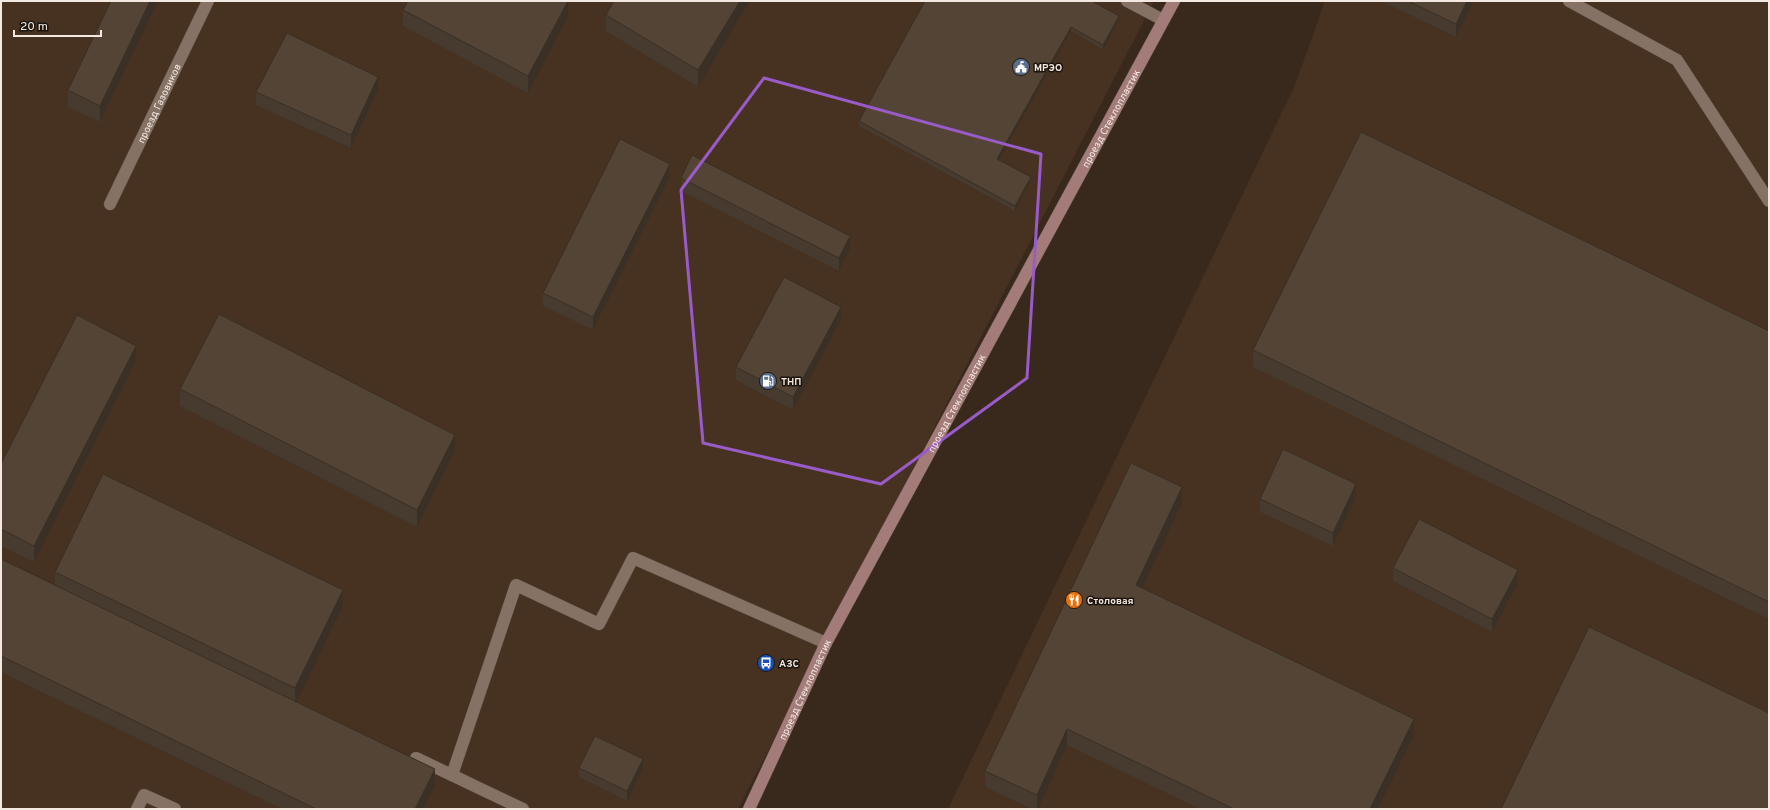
<svg xmlns="http://www.w3.org/2000/svg" width="1770" height="810" font-family="Overpass,sans-serif">
<style>
.built{fill:#473121}
.lines{fill:none;stroke-linecap:round;stroke-linejoin:round}
.lane-casing{stroke:#53463b;stroke-width:13}
.street-casing{stroke:#53463b;stroke-width:13}
.secondary-casing{stroke:#53463b;stroke-width:13}
.lane{stroke:#857265;stroke-width:12}
.street{stroke:#857265;stroke-width:12}
.secondary{stroke:#a37c7a;stroke-width:12}
.wall{fill:#473a2e}
.shaded-wall{fill:#3a3025}
.building{fill:#534435;stroke:#3a3025}
.marked{fill:none;stroke:#995bc8;stroke-width:3;stroke-linejoin:round}
.labels{text-anchor:middle;stroke-width:3;stroke-linejoin:round;paint-order:stroke}
.poi-label{font-size:10px;font-weight:bold;fill:#f4e9e1;stroke:#1b140e;text-anchor:start}
.street-label{font-size:10px;fill:#f4e9e1;stroke:#1b140e}
</style>
<rect width="100%" height="100%" fill="#39291d"/>
<g class="built">
<path d="M1 1H1154L738 809H1Z"/>
<path d="M1325 1H1769V809H948L1295 85Z"/>
</g>
<g class="lines">
<g class="lane-casing">
<g id="lane">
<path d="M1127 1 1163 20"/>
<path d="M1569 1 1677 60 1769 201"/>
<path d="M416 758 523 809"/>
<path d="M452 775 516 585 599 624 633 558 826 643"/>
<path d="M137 809 144 795 175 809"/>
</g>
</g>
<g class="street-casing">
<g id="street">
<path id="s1" d="M110 204 208 1"/>
</g>
</g>
<g class="secondary-casing">
<g id="secondary">
<path id="s2" d="M749 809 826 643 1174 1"/>
</g>
</g>
<use href="#lane" class="lane"/>
<use href="#street" class="street"/>
<use href="#secondary" class="secondary"/>
</g>
<g class="wall">
<path d="M111 1H158L100 122 68 107V90Z"/>
<path d="M614 1H750L698 87 606 31V15Z"/>
<path d="M925 1 1119 20 1103 50 1071 31 999 160 1031 181 1015 211 859 126V121Z"/>
<path d="M1381 1H1474L1456 37Z"/>
<path d="M403 10 568 17 528 93 403 26Z"/>
<path d="M378 90 351 148 256 105V92Z"/>
<path d="M670 177 593 330 543 306V293Z"/>
<path d="M681 178 850 249 839 271 681 191Z"/>
<path d="M841 320 793 410 736 380V367Z"/>
<path d="M1769 331V619L1253 367V350Z"/>
<path d="M136 362 34 562 1 546V464Z"/>
<path d="M180 389 455 451 417 527 180 406Z"/>
<path d="M1356 497 1333 546 1260 512V499Z"/>
<path d="M1182 503 1142 588 1414 735 1378 809H1200L1067 745 1038 809H1032L985 787V771Z"/>
<path d="M1 559 55 585V572L343 606 296 702 435 786 423 809H282L1 672Z"/>
<path d="M1393 568 1518 583 1492 632 1393 581Z"/>
<path d="M579 768H643L627 801 579 777Z"/>
</g>
<g class="shaded-wall">
<path d="M150 1H158L100 122V106Z"/>
<path d="M568 1V17L528 93V76Z"/>
<path d="M740 1H750L698 87V70Z"/>
<path d="M1467 1H1474L1456 37V24Z"/>
<path d="M1119 16V20L1103 50V45Z"/>
<path d="M1071 27V31L997 164V159Z"/>
<path d="M378 77V90L351 148V135Z"/>
<path d="M670 164V177L593 330V317Z"/>
<path d="M1031 177V181L1015 211V206Z"/>
<path d="M850 236V249L839 271V258Z"/>
<path d="M841 307V320L793 410V397Z"/>
<path d="M136 346V362L34 562V546Z"/>
<path d="M455 435V451L417 527V510Z"/>
<path d="M1356 484V497L1333 546V533Z"/>
<path d="M1182 487V503L1136 602V585Z"/>
<path d="M1518 570V583L1492 632V619Z"/>
<path d="M343 590V606L295 705V688Z"/>
<path d="M1414 719V735L1378 809H1370Z"/>
<path d="M1067 729V745L1038 809H1037V795Z"/>
<path d="M643 759V768L627 801V791Z"/>
<path d="M435 769V786L423 809H415Z"/>
</g>
<g class="building">
<path d="M111 1H150L100 106 68 90Z"/>
<path d="M408 1H568L528 76 403 10Z"/>
<path d="M614 1H740L698 70 606 15Z"/>
<path d="M925 1H1092L1119 16 1103 45 1071 27 997 159 1031 177 1015 206 859 121Z"/>
<path d="M1408 1H1467L1456 24Z"/>
<path d="M287 33 378 77 351 135 256 92Z"/>
<path d="M1361 132 1769 331V602L1253 350Z"/>
<path d="M620 139 670 164 593 317 543 293Z"/>
<path d="M692 155 850 236 839 258 681 178Z"/>
<path d="M784 277 841 307 793 397 736 367Z"/>
<path d="M219 314 455 435 417 510 180 389Z"/>
<path d="M77 315 136 346 34 546 1 529V464Z"/>
<path d="M1283 449 1356 484 1333 533 1260 499Z"/>
<path d="M1131 463 1182 487 1136 585 1414 719 1370 809H1234L1067 729 1037 795 985 771Z"/>
<path d="M103 474 343 590 295 688 55 572Z"/>
<path d="M1419 519 1518 570 1492 619 1393 568Z"/>
<path d="M1 559 435 769 415 809H316L1 656Z"/>
<path d="M1589 627 1769 713V809H1501Z"/>
<path d="M595 736 643 759 627 791 579 768Z"/>
</g>
<path class="marked" d="M764 78 1041 154 1027 378 881 484 703 443 681 190Z"/>
<defs>
<g id="civic-disc" transform="scale(0.9)"><circle r="9.5" fill="#5c6f8a" stroke="#1b140e"/><path d="M-.6-6.5H3V-4.5H.6V-3L4-1V1h2V6H-6V1h2V-1L-.6-3ZM-1.2 2.5V6h2.4V2.5Z" fill="#fff"/></g>
<g id="fuel-disc" transform="scale(0.9)"><circle r="9.5" fill="#5c6f8a" stroke="#1b140e"/><path d="M-5.5-6h7V0h2V4h1.3V-2.5L3-4.5l.8-.8L6-3V5H2.5V1h-1V6h-7ZM-4.2-4.7v3.2H.2V-4.7Z" fill="#fff"/></g>
<g id="restaurant-disc" transform="scale(0.9)"><circle r="9.5" fill="#e8710a" stroke="#1b140e"/><path d="M-5-6h1v4h1v-4h1v4h1v-4h1v5L-1.5 .5V6h-2V.5L-5-1ZM5-6V6H3V1.5H1.5Q1.5-4 5-6Z" fill="#fff"/></g>
<g id="bus-disc" transform="scale(0.9)"><circle r="9.5" fill="#1a4fb4" stroke="#1b140e"/><path d="M-5-6H5V4H4V6H2V4H-2V6H-4V4H-5ZM-3.5-4V0h7V-4ZM-3.5 1.2v1.5H-2V1.2ZM2 1.2v1.5H3.5V1.2Z" fill="#fff"/></g>
</defs>
<g fill-rule="evenodd">
<use href="#civic-disc" x="1021" y="67"/>
<use href="#fuel-disc" x="768" y="381"/>
<use href="#restaurant-disc" x="1074" y="600"/>
<use href="#bus-disc" x="766" y="663"/>
</g>
<g class="labels">
<g class="poi-label">
<text x="1034" y="71">МРЭО</text>
<text x="781" y="385">ТНП</text>
<text x="1087" y="604">Столовая</text>
<text x="779" y="667">АЗС</text>
</g>
<g class="street-label">
<text dy="4" stroke="none"><textPath href="#s1" startOffset="112">проезд Газовиков</textPath></text>
<text dy="4" stroke="none"><textPath href="#s2" startOffset="780">проезд Стеклопластик</textPath></text>
<text dy="4" stroke="none"><textPath href="#s2" startOffset="456">проезд Стеклопластик</textPath></text>
<text dy="4" stroke="none"><textPath href="#s2" startOffset="132">проезд Стеклопластик</textPath></text>
</g>
</g>
<rect width="1770" height="810" fill="none" stroke="#f4e9e1" stroke-width="4"/>
<path d="M14 30v6h87v-6" fill="none" stroke="#f4e9e1" stroke-width="2"/>
<text x="20" y="30" font-size="12" fill="#f4e9e1" stroke="#1b140e" stroke-width="3" paint-order="stroke">20 m</text>
</svg>
